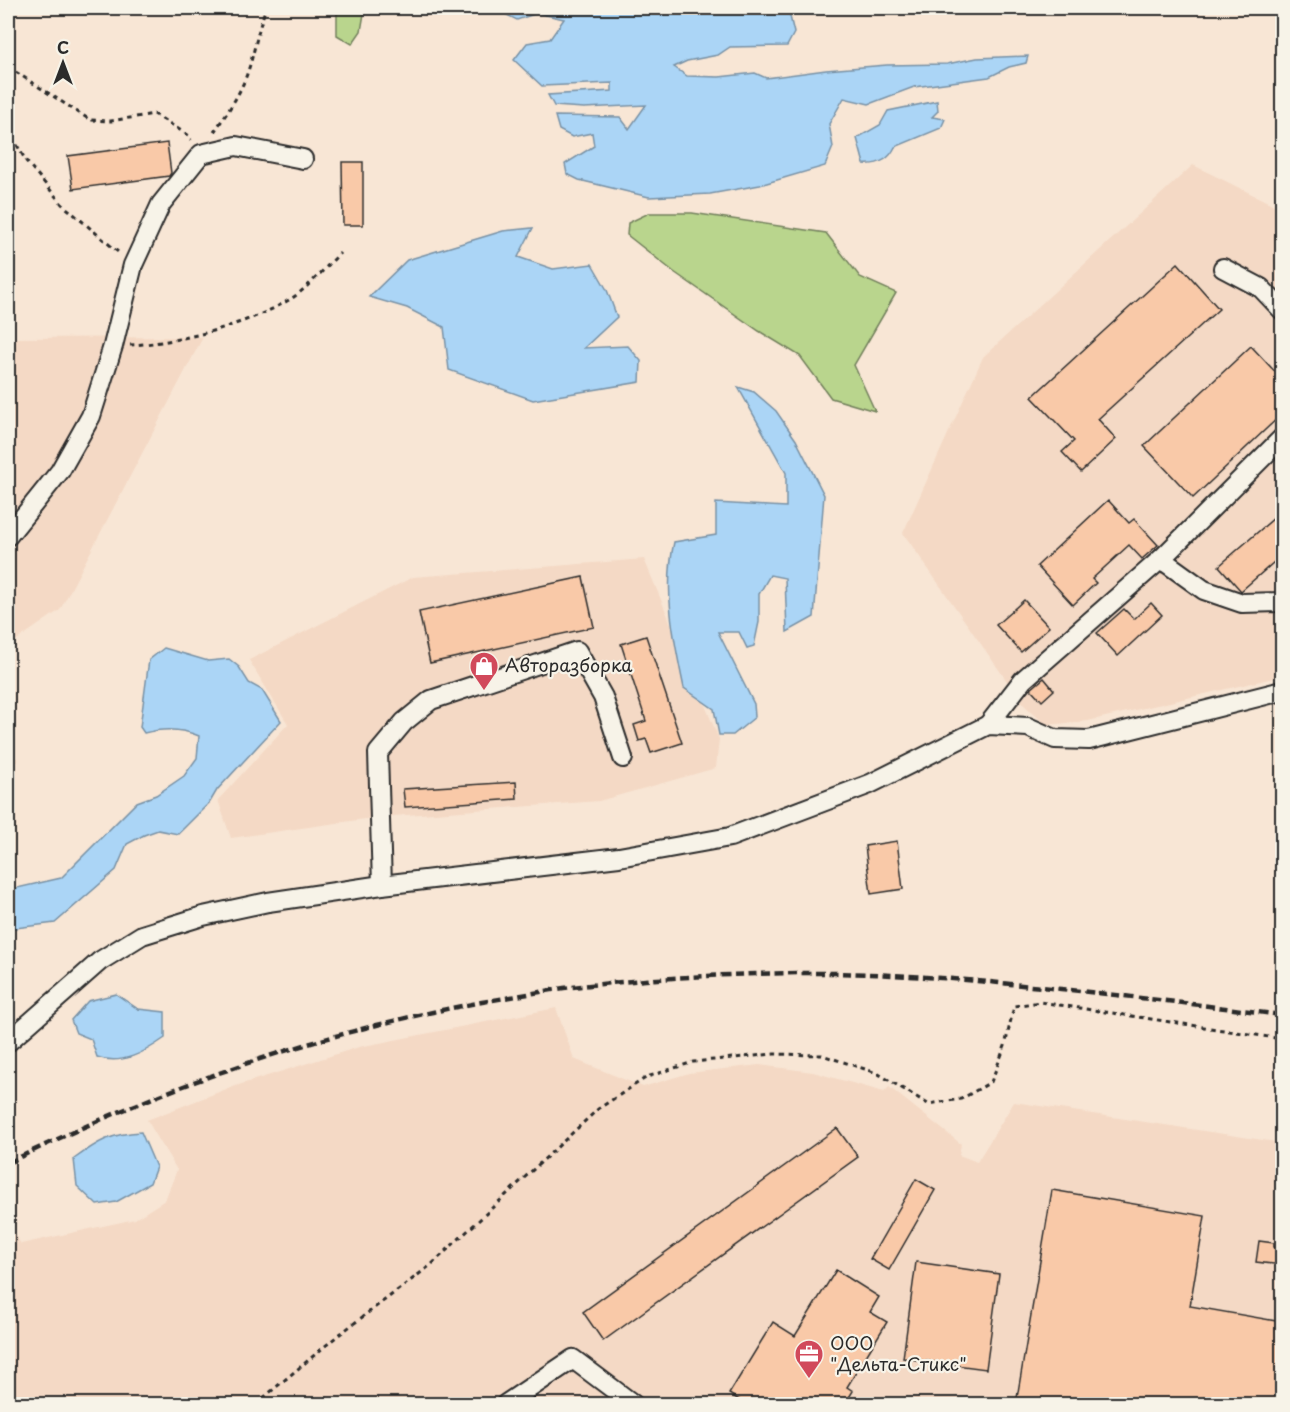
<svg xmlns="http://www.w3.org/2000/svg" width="1290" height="1412" font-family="'Playpen Sans',sans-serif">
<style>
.built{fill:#f4d9c5}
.green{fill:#b9d58d;stroke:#72805c;stroke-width:1.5}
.water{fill:#abd5f6;stroke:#7891a5;stroke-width:1.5}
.building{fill:#f9c9a8;stroke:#2b2b2b;stroke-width:1.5}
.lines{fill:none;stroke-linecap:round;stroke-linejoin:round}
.minor-casing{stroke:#2b2b2b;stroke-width:22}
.path{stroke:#2b2b2b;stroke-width:3;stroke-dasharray:4.5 4.5;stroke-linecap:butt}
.minor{stroke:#f7f3e8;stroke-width:18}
.rail{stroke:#2b2b2b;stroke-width:4.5;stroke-dasharray:9 4.5;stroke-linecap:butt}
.labels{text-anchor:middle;stroke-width:4.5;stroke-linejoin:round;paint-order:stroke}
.poi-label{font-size:18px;fill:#2b2b2b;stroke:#f7f3e8;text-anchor:start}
</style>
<rect width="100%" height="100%" fill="#f8e6d5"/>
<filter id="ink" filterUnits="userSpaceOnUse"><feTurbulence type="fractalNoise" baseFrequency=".0167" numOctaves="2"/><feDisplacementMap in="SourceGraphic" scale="12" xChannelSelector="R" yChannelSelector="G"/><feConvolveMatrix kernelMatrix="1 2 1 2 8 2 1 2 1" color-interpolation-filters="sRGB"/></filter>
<g filter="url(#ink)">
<g class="built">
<path d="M1193 165 1282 209V676L1088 721 1046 725 1023 704 903 533 983 357Z"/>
<path d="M203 337 60 610 8 646V338Z"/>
<path d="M644 559 719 739 716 768 599 801 379 817 231 838 218 800 288 724 249 660 413 577Z"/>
<path d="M8 758H17L16 827H8Z"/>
<path d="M556 1008 574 1059 643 1087 689 1073 759 1065 813 1072 884 1092 889 1087 961 1144 959 1155 977 1162 1014 1102 1282 1143V1404H8V1223L21 1244 135 1219 165 1200 177 1170 147 1120 229 1088 359 1047Z"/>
</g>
<g class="green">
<path d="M337 8H365L361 31 352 44 337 35Z"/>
<path d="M649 213H692L826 233 860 277 896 293 854 365 875 411 831 398 800 356 759 331 674 272 627 235 628 223Z"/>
</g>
<g class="water">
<path d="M493 8H788L794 33 787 46 730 47 718 55 687 61 674 67 687 76 719 77 755 73 766 78 826 70 887 65 947 64 977 58 1028 56 1026 63 1009 67 989 77 914 87 869 104 844 98 829 124 833 147 825 166 760 185 710 194 649 197 579 180 567 174 565 164 594 146 592 133 572 137 559 130 555 116 620 117 629 129 646 105 584 108 554 106 548 95 612 91V83L542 86 514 60 527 43 550 39 564 19 537 13 517 20Z"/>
<path d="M937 101 938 111 932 117 945 119 941 128 895 147C889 160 878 165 864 164L857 138 880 125 888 111Z"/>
<path d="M533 228 518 257 553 269 592 264 607 290 617 317 584 348 628 346 641 361 640 382 533 400 449 370 444 327 407 308 369 297 407 260 503 231Z"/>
<path d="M738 387 754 392 776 411 796 440 824 495 814 617 787 632 785 578 770 575 759 594V622L754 646 747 648 739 632H718L754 704 755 717 733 735H719L714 709 684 688C674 641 663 590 674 542L716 535V503L786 507V473Z"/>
<path d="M164 648 208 661 229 659 239 667 249 683 262 690 281 721 217 790 210 802 178 834 158 830 144 835 127 844 116 870 55 923 8 929V890L61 878 137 802 156 795 184 776 197 758 199 736C181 728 163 728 144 733L140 727 149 660Z"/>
<path d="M116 994 138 1009 165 1012V1038C145 1052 122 1066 97 1057L91 1039 76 1033 71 1020 88 1001Z"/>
<path d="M141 1132 156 1167 150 1183 116 1202 97 1205 77 1186 74 1159C99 1141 110 1134 141 1132Z"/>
</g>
<g class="building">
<path d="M167 143 171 173 169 176 73 189 68 156Z"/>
<path d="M342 162H363V225H343Z"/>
<path d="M1178 263 1219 309 1098 419 1116 439 1081 472 1062 452 1074 441 1032 397Z"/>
<path d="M1251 346 1282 379V414L1193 498 1144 446Z"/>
<path d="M1108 500 1129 523 1134 519 1158 545 1142 559 1129 545 1092 579 1096 583 1073 605 1037 566Z"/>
<path d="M1282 511V555L1241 591 1219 566Z"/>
<path d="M583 577 594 627 430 663 419 612Z"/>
<path d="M1024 600 1049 627 1021 652 996 625Z"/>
<path d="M1151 603 1162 615 1118 656 1097 633 1124 609 1134 619Z"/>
<path d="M646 636 682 743 651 753 646 739 639 741 634 725 646 721 621 644Z"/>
<path d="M1044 678 1054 690 1042 701 1031 689Z"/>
<path d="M516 782 517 799 405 807 403 789Z"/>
<path d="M897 841 903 889 871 894 865 846Z"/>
<path d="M837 1128 858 1157 603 1341 583 1312Z"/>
<path d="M916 1179 935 1190 889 1270 870 1259Z"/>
<path d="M1052 1190 1205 1216 1190 1306 1282 1322V1404H1016Z"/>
<path d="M1259 1241 1274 1243V1247L1282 1249V1265L1256 1262Z"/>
<path d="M916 1262 999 1274 986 1369 903 1358Z"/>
<path d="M836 1270 879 1297 870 1312 887 1322 847 1387 853 1391 845 1404H746L729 1394 773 1322 795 1336Z"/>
</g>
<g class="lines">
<g class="minor-casing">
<g id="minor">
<path d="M1223 268 1261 288 1282 310"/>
<path d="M8 536 60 471 91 416 113 346 133 265 161 204 201 154 236 146 303 159"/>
<path d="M1161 559 1204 590 1242 603 1282 602"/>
<path d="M988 725 1023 680 1161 559 1282 438"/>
<path d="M382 885 378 753 404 722 431 700 577 651 603 697 623 758"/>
<path d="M8 1042 100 961 142 935 203 916 268 902 382 885 619 857 730 837 870 784 988 725 1028 727 1055 739 1089 740 1282 691"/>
<path d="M506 1404 573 1359 633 1404"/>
</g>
</g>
<g class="path">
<path d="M8 67 90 120 111 121 154 114 188 135 191 140"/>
<path d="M8 129 26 161 62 204 118 252"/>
<path d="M214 132C227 113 241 93 248 71 255 50 258 28 266 8"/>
<path d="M130 345C178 343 247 325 289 300 305 291 326 267 340 253"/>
<path d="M256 1404 336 1337 431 1265 598 1109 647 1077 693 1062 774 1054 822 1055 877 1073 928 1104 961 1099 991 1082 1005 1046 1014 1006 1040 1002 1282 1039"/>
</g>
<use href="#minor" class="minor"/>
<path class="rail" d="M8 1163C166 1084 336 1026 511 997 535 993 559 988 582 986 654 978 726 974 799 973 886 972 974 980 1061 989 1135 997 1209 1006 1282 1015"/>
</g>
</g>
<defs>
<g id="shop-pin" transform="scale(1.5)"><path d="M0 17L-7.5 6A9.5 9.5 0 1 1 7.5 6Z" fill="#d1495b" stroke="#f7f3e8"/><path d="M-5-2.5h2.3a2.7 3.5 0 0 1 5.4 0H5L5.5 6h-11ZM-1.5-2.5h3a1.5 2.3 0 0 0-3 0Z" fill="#fff"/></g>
<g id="office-pin" transform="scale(1.5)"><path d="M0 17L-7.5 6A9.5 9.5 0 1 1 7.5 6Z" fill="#d1495b" stroke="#f7f3e8"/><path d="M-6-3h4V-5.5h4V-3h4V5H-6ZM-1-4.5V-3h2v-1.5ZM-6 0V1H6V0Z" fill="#fff"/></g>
</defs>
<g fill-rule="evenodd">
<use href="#shop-pin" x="484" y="666"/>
<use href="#office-pin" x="809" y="1354"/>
</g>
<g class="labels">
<g class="poi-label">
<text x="505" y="672">Авторазборка</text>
<text x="830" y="1350">ООО<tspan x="830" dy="21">"Дельта-Стикс"</tspan></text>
</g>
</g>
<rect width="1290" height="1412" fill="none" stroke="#f7f3e8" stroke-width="30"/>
<rect x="15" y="15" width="1260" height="1382" fill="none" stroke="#2b2b2b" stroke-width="2" filter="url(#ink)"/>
<g transform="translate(63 63)" stroke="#f7f3e8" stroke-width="4.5" paint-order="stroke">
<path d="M0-4.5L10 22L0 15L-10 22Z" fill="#2b2b2b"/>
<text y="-9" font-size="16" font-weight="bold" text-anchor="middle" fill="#2b2b2b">С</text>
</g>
</svg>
